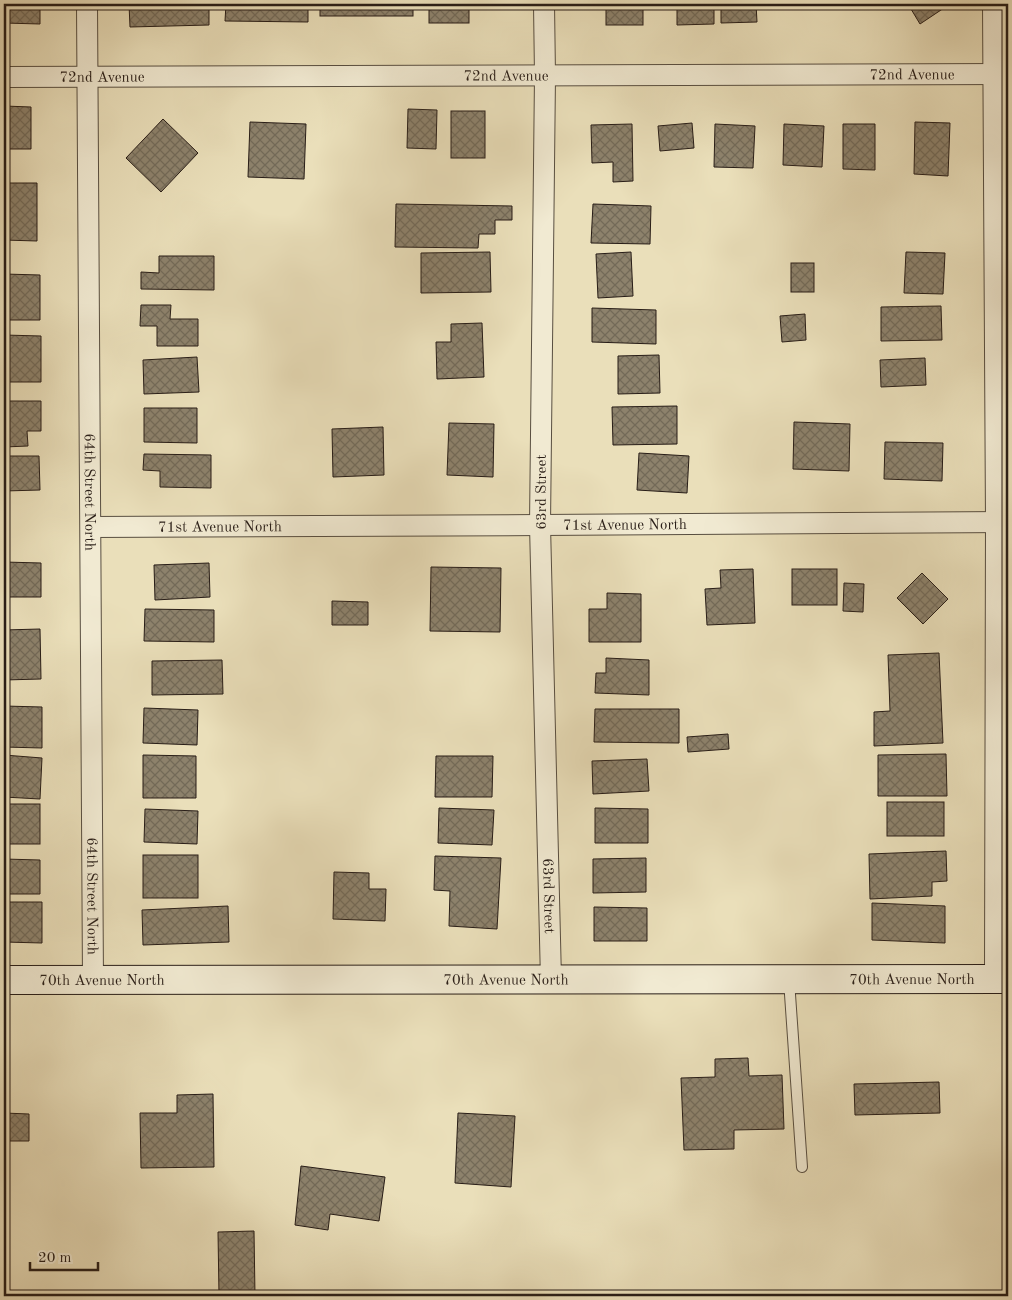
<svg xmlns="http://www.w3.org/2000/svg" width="1012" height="1300" font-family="'Old Standard TT',serif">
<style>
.building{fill:url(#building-cross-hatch);stroke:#281d17}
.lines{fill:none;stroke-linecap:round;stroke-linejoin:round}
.lane-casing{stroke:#584e40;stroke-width:12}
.street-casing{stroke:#584e40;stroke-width:22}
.secondary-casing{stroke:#281d17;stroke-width:30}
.lane{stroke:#f1ead2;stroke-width:10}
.street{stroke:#f1ead2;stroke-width:20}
.secondary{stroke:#f1ead2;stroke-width:28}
.labels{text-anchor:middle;stroke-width:5;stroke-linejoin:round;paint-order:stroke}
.street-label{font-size:15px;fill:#281d17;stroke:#f1ead2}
</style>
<defs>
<pattern id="building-cross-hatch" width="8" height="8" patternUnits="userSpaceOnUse" patternTransform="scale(1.25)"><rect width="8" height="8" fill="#8d826c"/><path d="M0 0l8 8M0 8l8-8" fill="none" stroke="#736a58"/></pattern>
</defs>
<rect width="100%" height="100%" fill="#eadfba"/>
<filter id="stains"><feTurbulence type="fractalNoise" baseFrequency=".004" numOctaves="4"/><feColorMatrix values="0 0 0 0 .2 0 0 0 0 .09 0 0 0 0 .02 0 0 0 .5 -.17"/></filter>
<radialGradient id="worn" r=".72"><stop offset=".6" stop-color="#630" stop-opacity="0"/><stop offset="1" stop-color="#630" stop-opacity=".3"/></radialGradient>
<g class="building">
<path d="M4 4H40V24L4 23Z"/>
<path d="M129 4H209V25L130 27Z"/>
<path d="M226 4H308V22L225 21Z"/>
<rect x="320" y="4" width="93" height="12"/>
<rect x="429" y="4" width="40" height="19"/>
<rect x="606" y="4" width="37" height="21"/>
<path d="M677 4H714V24L677 25Z"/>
<path d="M721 4H756L757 22 721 23Z"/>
<path d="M908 4H950L920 24Z"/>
<path d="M4 106 31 107V149H4Z"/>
<path d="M408 109 437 110 436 149 407 148Z"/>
<rect x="451" y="111" width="34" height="47"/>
<path d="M163 119 198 153 161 192 126 158Z"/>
<path d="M250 122 306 124 304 179 248 177Z"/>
<path d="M915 122 950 123 948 176 914 174Z"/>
<path d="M692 123 694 148 660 151 658 126Z"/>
<path d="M632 124 633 181 613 182V162L592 163 591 125Z"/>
<path d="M715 124 755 126 753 168 714 167Z"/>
<path d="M784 124 824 126 822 167 783 165Z"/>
<path d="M843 124H875V170L843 169Z"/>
<path d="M4 183H37V241L4 240Z"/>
<path d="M396 204 512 206V220H495V234H479L478 248 395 247Z"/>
<path d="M593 204 651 206 650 244 591 243Z"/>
<path d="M490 252 491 292 421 293V253Z"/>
<path d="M631 252 633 296 598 298 596 254Z"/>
<path d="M906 252 945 253 943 294 904 293Z"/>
<path d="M159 256H214V290L141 289V272L159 273Z"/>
<rect x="791" y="263" width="23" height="29"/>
<path d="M4 274 40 275V320H4Z"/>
<path d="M141 305H171L170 319H198V346H157V326H140Z"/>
<path d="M941 306 942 340 881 341V307Z"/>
<path d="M592 308 656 310V344L592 342Z"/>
<path d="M805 314 806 340 782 342 780 316Z"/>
<path d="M482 323 484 377 437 379 436 342H451V324Z"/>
<path d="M4 335 41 336V382H4Z"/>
<path d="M659 355 660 393 618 394V356Z"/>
<path d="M197 357 199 392 144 394 143 360Z"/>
<path d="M925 358 926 385 881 387 880 360Z"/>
<path d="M4 401H41V431H27L28 446 4 447Z"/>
<path d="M677 406V444L613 445 612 407Z"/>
<path d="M144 408H197V443L144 442Z"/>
<path d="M794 422 850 424 849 471 793 469Z"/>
<path d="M449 423 494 424 493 477 447 475Z"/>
<path d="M383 427 384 475 333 477 332 429Z"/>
<path d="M885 442 943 443 942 481 884 479Z"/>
<path d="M639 453 689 456 687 493 637 490Z"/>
<path d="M144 454 211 455V488L160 487V471L143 470Z"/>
<path d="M4 456H39L40 490 4 491Z"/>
<path d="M4 562 41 563V597H4Z"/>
<path d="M209 563 210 597 155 600 154 565Z"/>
<path d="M431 567 501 568 500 632 430 631Z"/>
<path d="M753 569 755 623 707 625 705 589 721 588 720 570Z"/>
<rect x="792" y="569" width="45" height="36"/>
<path d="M922 573 948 599 923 624 897 598Z"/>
<path d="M844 583 864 584 863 612 843 611Z"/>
<path d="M607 593 641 594V642H589V609H607Z"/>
<path d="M332 601 368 602V625H332Z"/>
<path d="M145 609 214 610V642L144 641Z"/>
<path d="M40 629 41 679 4 680V630Z"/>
<path d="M939 653 943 743 874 746V712L890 711 888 655Z"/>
<path d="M606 658 649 660V695L595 693 596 673H606Z"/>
<path d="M222 660 223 694 152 695V661Z"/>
<path d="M4 706 42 707V748L4 747Z"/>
<path d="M144 708 198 710 197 745 143 743Z"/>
<path d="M595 709H679V743L594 742Z"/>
<path d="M728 734 729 749 688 752 687 737Z"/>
<path d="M946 754 947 796H878V755Z"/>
<path d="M4 755 42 758 40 799 4 797Z"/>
<path d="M143 755 196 756V798H143Z"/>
<path d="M436 756H493L492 797H435Z"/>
<path d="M647 759 649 791 593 794 592 761Z"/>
<rect x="887" y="802" width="57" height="34"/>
<rect x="4" y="804" width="36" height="40"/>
<path d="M439 808 494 810 492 845 438 843Z"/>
<path d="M595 808 648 809V843H595Z"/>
<path d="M145 809 198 811 197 844 144 842Z"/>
<path d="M946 851 947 881 932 882V896L870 899 869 854Z"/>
<rect x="143" y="855" width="55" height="43"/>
<path d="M435 856 501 858 497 929 449 926 450 891 434 890Z"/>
<path d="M646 858V892L593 893V859Z"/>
<path d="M4 859 40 860V894H4Z"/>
<path d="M334 872 369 873V889H386L385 921 333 919Z"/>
<path d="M4 902H42V943L4 942Z"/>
<path d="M872 903 945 906V943L872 940Z"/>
<path d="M228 906 229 942 143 945 142 910Z"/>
<path d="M594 907 647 908V941H594Z"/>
<path d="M748 1058 749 1076 782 1075 784 1129 734 1130V1149L684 1150 681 1078 715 1077V1059Z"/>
<path d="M939 1082 940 1113 855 1115 854 1084Z"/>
<path d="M213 1094 214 1167 141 1168 140 1113H177V1095Z"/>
<path d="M4 1113 29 1114V1141H4Z"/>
<path d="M458 1113 515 1116 511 1187 455 1183Z"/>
<path d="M301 1166 385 1177 379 1221 330 1214 328 1230 295 1225Z"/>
<path d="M254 1231 255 1296H219L218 1232Z"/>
</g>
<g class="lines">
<g class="lane-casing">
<path id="lane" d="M789 980 802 1167"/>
</g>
<g class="street-casing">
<g id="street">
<path id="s1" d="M87 4 93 980"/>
<path id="s2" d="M544 4 545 76 540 525 551 980"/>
<path d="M993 4 996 522 995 979"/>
<path id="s3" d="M4 77 1008 74"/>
<path id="s4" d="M91 527 540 525 1008 522"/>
</g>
</g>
<g class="secondary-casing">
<g id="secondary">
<path id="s5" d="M4 980 1008 979"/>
</g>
</g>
<use href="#lane" class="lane"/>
<use href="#street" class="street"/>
<use href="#secondary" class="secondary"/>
</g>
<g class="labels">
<g class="street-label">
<text dy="5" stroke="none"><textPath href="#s3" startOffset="908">72nd Avenue</textPath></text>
<text dy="5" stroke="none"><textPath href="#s3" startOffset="502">72nd Avenue</textPath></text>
<text dy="5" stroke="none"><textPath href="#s3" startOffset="98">72nd Avenue</textPath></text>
<text dy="5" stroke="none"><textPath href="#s1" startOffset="488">64th Street North</textPath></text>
<text transform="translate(541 492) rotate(-90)" y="5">63rd Street</text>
<text dy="5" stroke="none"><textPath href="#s4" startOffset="534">71st Avenue North</textPath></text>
<text dy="5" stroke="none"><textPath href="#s4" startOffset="129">71st Avenue North</textPath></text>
<text dy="5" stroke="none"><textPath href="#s1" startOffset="892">64th Street North</textPath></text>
<text dy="5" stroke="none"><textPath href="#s2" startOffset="892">63rd Street</textPath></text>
<text dy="5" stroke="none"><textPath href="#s5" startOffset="908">70th Avenue North</textPath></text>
<text dy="5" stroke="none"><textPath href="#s5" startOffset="98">70th Avenue North</textPath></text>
<text dy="5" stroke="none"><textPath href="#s5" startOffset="502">70th Avenue North</textPath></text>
</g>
</g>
<rect width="1012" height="1300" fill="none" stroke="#eadfba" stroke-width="20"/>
<rect x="5" y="5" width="1002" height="1290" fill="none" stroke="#281d17" stroke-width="2.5"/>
<rect x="10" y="10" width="992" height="1280" fill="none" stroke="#281d17"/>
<path d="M30 1262v8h68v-8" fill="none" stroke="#281d17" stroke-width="2.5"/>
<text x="38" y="1262" font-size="15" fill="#281d17" stroke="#f1ead2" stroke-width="4" paint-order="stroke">20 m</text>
<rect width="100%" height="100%" filter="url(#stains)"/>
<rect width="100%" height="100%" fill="url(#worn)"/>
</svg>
